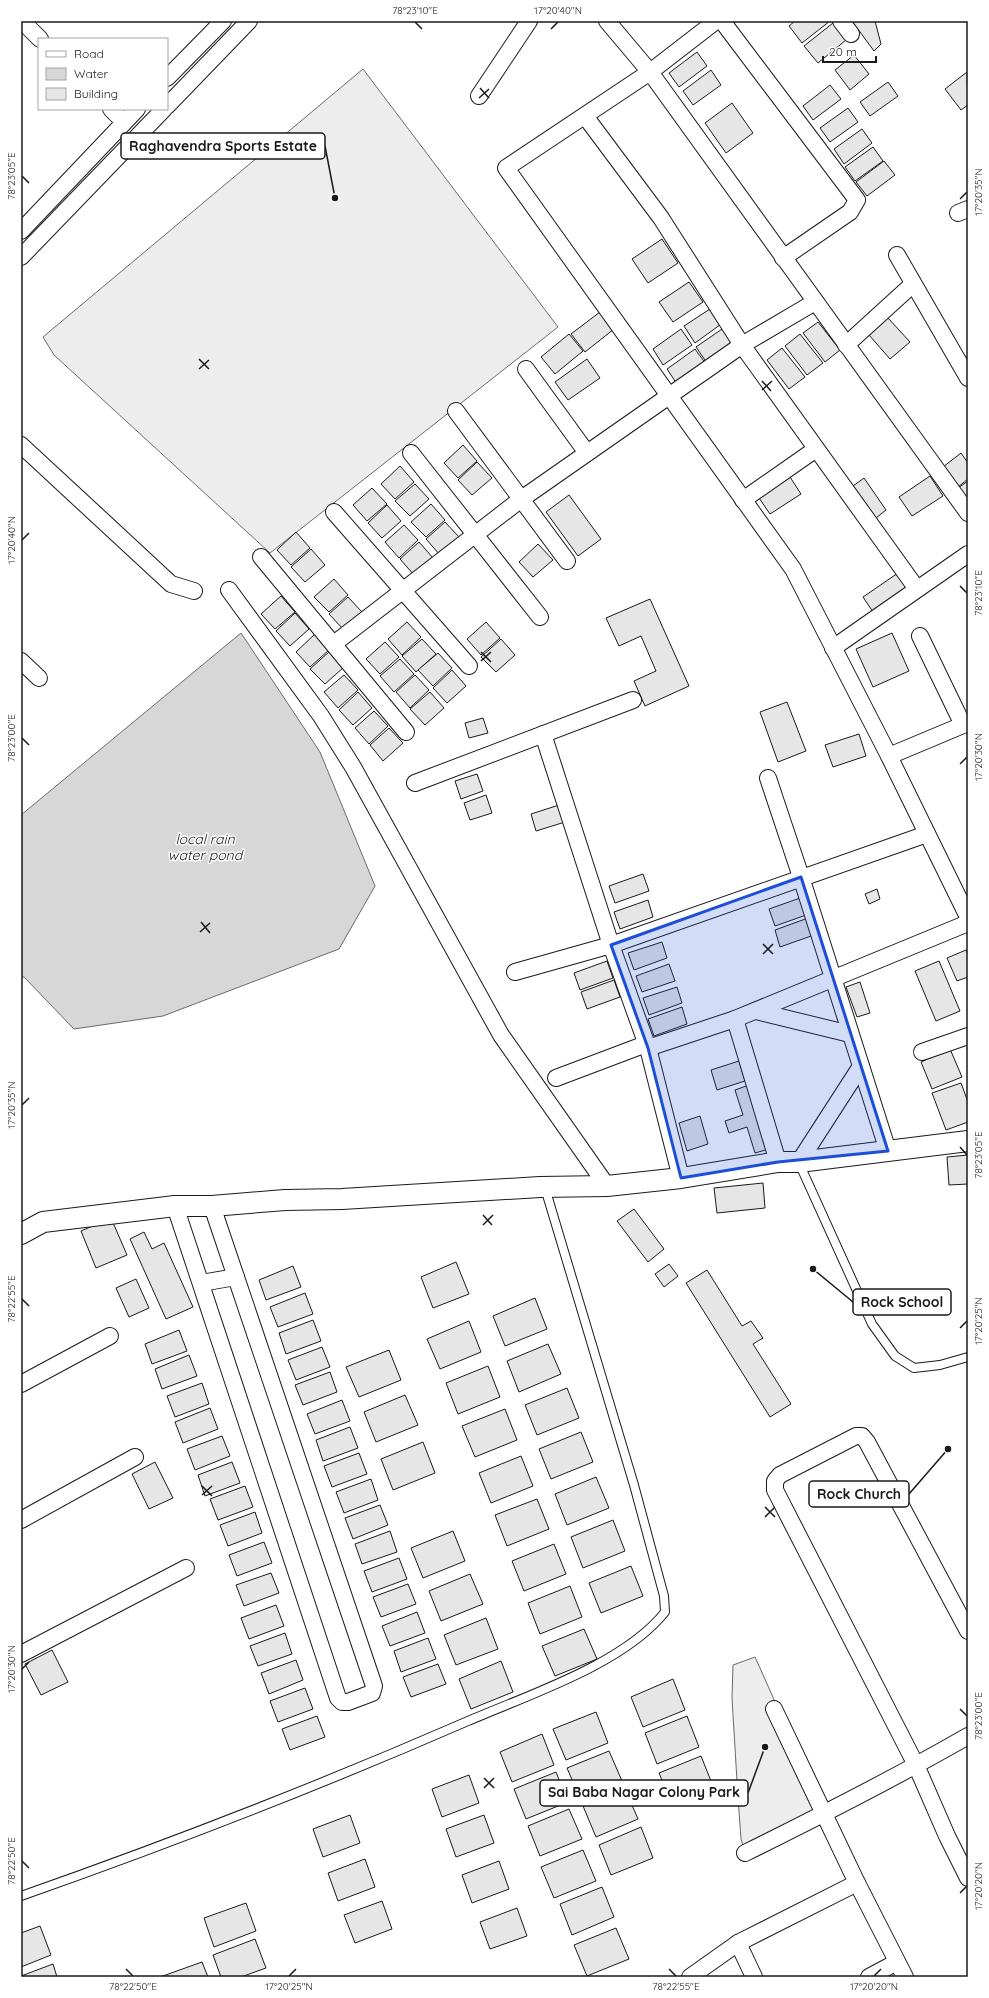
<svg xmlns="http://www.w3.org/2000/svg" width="989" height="1998" font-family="Quicksand,sans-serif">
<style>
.built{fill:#ededed;stroke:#6a6a6a}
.water{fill:#d7d7d7;stroke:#6a6a6a}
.building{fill:#e6e6e6;stroke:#1a1a1a}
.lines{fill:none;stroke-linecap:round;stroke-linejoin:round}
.service-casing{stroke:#1a1a1a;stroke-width:10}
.minor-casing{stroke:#1a1a1a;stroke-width:18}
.tertiary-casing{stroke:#1a1a1a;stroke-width:22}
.service{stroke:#fff;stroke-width:8}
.minor{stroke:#fff;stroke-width:16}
.tertiary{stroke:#fff;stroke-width:20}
.marked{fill:#1d4ed8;fill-opacity:0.2;stroke:#1d4ed8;stroke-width:3;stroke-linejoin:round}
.ticks{fill:none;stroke:#1a1a1a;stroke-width:1.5}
.labels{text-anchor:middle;stroke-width:3;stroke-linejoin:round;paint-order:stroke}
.water-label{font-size:14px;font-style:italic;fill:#1a1a1a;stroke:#fff}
.leader{fill:none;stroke:#1a1a1a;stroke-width:1.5}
.callout-dot{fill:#1a1a1a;stroke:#fff;stroke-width:1.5}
.callout{fill:#fff;stroke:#1a1a1a;stroke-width:1.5}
.callout-label{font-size:14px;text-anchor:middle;font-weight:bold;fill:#1a1a1a}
.neatline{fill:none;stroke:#1a1a1a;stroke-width:1.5}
.ticks-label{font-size:10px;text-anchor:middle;fill:#1a1a1a}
</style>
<rect width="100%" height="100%" fill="#fff"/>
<g class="built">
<path d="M363 69 558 327 270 553 54 355 43 337Z"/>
<path d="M755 1657 825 1813 745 1853 741 1839 738 1798 732 1698 733 1665Z"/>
</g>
<path class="water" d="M241 633 320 752 375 886 339 949 163 1016 74 1029 24 977H21V815Z"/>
<g class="building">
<path d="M795 21H830L802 43 789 26Z"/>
<path d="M852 21H875L881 44 874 51Z"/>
<path d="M833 23 846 40 818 63 804 46Z"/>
<path d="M697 52 707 66 679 87 669 73Z"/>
<path d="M854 55 869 74 850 90 835 70Z"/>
<path d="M711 70 721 85 693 105 683 91Z"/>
<path d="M967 72 968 105 961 110 945 89Z"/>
<path d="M888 82 898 96 870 116 860 102Z"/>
<path d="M830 85 841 99 813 120 803 106Z"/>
<path d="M732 103 753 133 726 153 705 123Z"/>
<path d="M848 108 858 122 830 142 820 128Z"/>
<path d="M862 129 872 143 844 164 834 149Z"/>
<path d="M873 147 883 161 855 181 845 167Z"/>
<path d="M884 161 895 175 867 196 856 182Z"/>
<path d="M662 239 678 263 648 283 632 259Z"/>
<path d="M689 282 703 302 673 322 659 302Z"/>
<path d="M713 307 724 322 695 343 684 326Z"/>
<path d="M600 312 614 329 585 352 571 334Z"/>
<path d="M888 318 910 342 890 359 869 335Z"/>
<path d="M818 322 840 350 825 362 803 333Z"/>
<path d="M725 327 736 343 707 363 696 347Z"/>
<path d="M681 329 692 345 663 365 653 349Z"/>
<path d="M569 334 583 351 555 374 541 357Z"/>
<path d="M800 334 823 363 807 375 785 346Z"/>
<path d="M782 348 805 377 789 389 767 360Z"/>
<path d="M695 349 706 364 677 384 667 369Z"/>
<path d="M587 359 600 378 568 400 555 382Z"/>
<path d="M463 445 477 461 458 478 444 463Z"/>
<path d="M961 453 968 463V479L958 487 943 467Z"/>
<path d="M477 462 492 478 472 495 458 480Z"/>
<path d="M400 466 414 482 395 499 381 484Z"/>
<path d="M930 476 943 496 912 516 899 497Z"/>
<path d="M790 477 801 494 770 514 759 498Z"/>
<path d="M864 478 886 510 876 518 853 486Z"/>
<path d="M968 481V501L958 488Z"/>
<path d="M415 484 429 499 410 516 395 501Z"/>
<path d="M372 488 387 504 367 521 353 505Z"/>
<path d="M569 495 601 539 578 556 546 512Z"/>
<path d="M431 504 445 520 426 537 411 522Z"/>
<path d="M387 505 401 521 382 538 368 523Z"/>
<path d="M445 522 459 537 440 555 426 539Z"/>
<path d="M404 525 418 540 399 558 385 542Z"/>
<path d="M296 532 310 548 291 565 277 550Z"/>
<path d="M419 542 433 558 414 575 400 559Z"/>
<path d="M538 544 553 560 533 577 519 562Z"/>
<path d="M311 549 325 565 305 582 291 567Z"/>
<path d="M898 573 910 591 875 615 863 597Z"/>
<path d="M334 579 348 595 329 612 314 597Z"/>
<path d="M281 596 295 612 275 629 261 614Z"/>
<path d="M348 597 362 612 343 629 329 614Z"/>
<path d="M650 599 689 686 645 706 634 681 656 671 641 636 619 646 606 618Z"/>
<path d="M295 613 309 629 290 646 276 631Z"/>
<path d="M407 622 421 637 402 655 388 639Z"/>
<path d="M486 622 500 638 481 655 467 639Z"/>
<path d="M892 633 909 671 873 687 856 649Z"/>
<path d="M315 634 329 650 310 667 296 652Z"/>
<path d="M422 639 436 654 416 672 402 656Z"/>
<path d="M501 639 515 655 496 672 481 657Z"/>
<path d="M385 642 399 657 380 674 366 659Z"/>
<path d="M330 651 344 667 325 684 310 669Z"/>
<path d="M438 653 452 668 433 686 418 670Z"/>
<path d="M400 659 414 674 394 692 380 676Z"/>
<path d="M452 670 466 686 447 703 433 688Z"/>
<path d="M344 675 358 690 338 708 324 692Z"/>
<path d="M415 675 429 690 410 708 396 692Z"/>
<path d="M358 692 372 708 353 725 339 710Z"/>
<path d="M430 692 444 708 425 725 410 709Z"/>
<path d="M787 702 806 751 778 762 760 712Z"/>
<path d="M374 711 388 726 369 744 355 728Z"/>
<path d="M483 718 488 733 469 738 465 723Z"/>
<path d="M389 728 403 743 383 761 370 745Z"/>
<path d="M859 734 866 756 833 767 825 745Z"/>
<path d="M477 774 483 791 461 799 455 781Z"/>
<path d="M486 795 492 813 470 820 464 803Z"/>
<path d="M559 805 565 822 536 831 531 814Z"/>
<path d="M643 874 649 891 615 903 609 886Z"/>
<path d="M877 889 880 899 869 904 865 894Z"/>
<path d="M803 897 809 914 775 926 769 909Z"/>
<path d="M648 900 653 917 620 929 614 912Z"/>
<path d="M808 918 814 935 780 947 775 930Z"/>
<path d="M662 942 667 958 634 970 628 953Z"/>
<path d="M966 950 968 955V977L957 981 947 958Z"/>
<path d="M607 961 613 978 580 990 574 973Z"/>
<path d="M939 961 960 1011 936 1021 915 971Z"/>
<path d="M669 964 675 981 642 992 636 976Z"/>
<path d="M614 980 620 997 587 1009 581 992Z"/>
<path d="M860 982 870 1013 857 1017 846 987Z"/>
<path d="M677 987 682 1003 649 1015 643 998Z"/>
<path d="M682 1007 687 1024 654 1036 648 1019Z"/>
<path d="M950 1049 962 1077 932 1089 921 1062Z"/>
<path d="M739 1061 745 1081 717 1090 711 1070Z"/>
<path d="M961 1083 968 1102V1122L946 1130 932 1093Z"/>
<path d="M749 1085 769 1149 755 1153 747 1127 729 1133 725 1121 743 1115 735 1090Z"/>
<path d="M700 1116 708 1144 687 1151 679 1123Z"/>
<path d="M968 1155V1184L949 1185 947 1157Z"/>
<path d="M763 1183 765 1208 717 1213 714 1188Z"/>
<path d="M634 1209 664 1249 648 1262 617 1221Z"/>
<path d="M111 1218 127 1255 96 1268 81 1231Z"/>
<path d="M144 1232 152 1249 164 1243 193 1307 166 1319 130 1239Z"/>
<path d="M456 1262 469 1294 433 1308 421 1277Z"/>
<path d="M669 1264 678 1276 664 1287 655 1274Z"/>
<path d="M293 1266 301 1287 266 1300 259 1280Z"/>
<path d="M707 1270 742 1326 751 1321 763 1338 753 1344 791 1404 770 1417 686 1283Z"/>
<path d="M136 1279 149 1308 129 1317 116 1288Z"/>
<path d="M305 1293 313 1314 278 1327 270 1307Z"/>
<path d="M535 1298 547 1329 505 1346 493 1316Z"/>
<path d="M313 1320 321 1341 286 1354 279 1333Z"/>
<path d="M469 1321 481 1352 440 1369 427 1339Z"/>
<path d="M179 1330 187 1351 152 1364 145 1344Z"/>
<path d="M548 1344 561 1374 519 1392 507 1361Z"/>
<path d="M322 1347 330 1367 296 1380 288 1360Z"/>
<path d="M389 1350 401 1380 359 1397 346 1367Z"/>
<path d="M189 1355 197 1376 162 1389 155 1369Z"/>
<path d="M488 1366 500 1397 458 1414 446 1383Z"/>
<path d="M330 1372 337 1392 303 1405 295 1385Z"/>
<path d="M202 1383 209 1404 175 1417 167 1396Z"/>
<path d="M567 1388 579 1418 537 1435 525 1405Z"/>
<path d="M405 1395 418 1425 376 1442 364 1412Z"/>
<path d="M342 1400 350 1421 315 1434 307 1414Z"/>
<path d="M210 1408 218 1429 183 1443 175 1422Z"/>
<path d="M505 1409 517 1440 475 1457 462 1426Z"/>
<path d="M350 1427 358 1448 323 1461 316 1440Z"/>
<path d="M581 1432 593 1462 551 1479 539 1449Z"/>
<path d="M222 1436 230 1456 195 1470 187 1449Z"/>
<path d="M423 1442 435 1473 393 1490 381 1459Z"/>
<path d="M359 1453 367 1474 332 1487 324 1466Z"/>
<path d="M521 1456 533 1486 491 1503 479 1473Z"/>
<path d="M155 1462 173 1498 149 1509 132 1474Z"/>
<path d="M232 1462 240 1483 205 1496 198 1475Z"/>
<path d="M596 1477 609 1508 567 1525 555 1494Z"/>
<path d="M371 1479 378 1500 344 1513 336 1492Z"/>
<path d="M245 1486 253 1507 218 1520 210 1499Z"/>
<path d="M537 1499 549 1529 507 1546 495 1515Z"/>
<path d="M380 1505 388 1525 353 1539 345 1518Z"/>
<path d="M255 1512 262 1533 228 1546 220 1525Z"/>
<path d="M613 1520 625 1551 583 1568 571 1537Z"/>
<path d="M390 1531 397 1552 362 1564 355 1544Z"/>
<path d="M453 1531 465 1561 423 1578 411 1548Z"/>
<path d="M264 1542 272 1563 237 1576 229 1555Z"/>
<path d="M554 1544 566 1574 524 1591 512 1561Z"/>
<path d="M399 1558 407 1579 372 1592 364 1571Z"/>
<path d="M631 1566 643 1596 601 1613 589 1583Z"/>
<path d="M271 1573 279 1593 244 1606 236 1585Z"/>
<path d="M470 1574 483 1604 441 1621 429 1591Z"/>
<path d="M408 1584 416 1604 381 1617 373 1597Z"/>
<path d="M570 1586 582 1617 540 1634 528 1603Z"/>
<path d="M276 1605 284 1626 249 1639 241 1618Z"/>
<path d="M417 1612 425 1633 390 1646 382 1626Z"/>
<path d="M486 1618 498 1649 456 1665 444 1635Z"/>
<path d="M584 1629 597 1659 555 1676 542 1646Z"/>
<path d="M285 1633 292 1654 258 1666 250 1646Z"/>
<path d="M428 1638 436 1659 401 1672 394 1651Z"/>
<path d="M52 1650 68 1682 41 1695 25 1664Z"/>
<path d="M296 1660 303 1680 269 1694 261 1673Z"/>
<path d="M501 1661 513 1692 471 1709 459 1679Z"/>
<path d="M438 1664 446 1684 411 1697 403 1677Z"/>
<path d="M673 1679 685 1710 643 1727 631 1697Z"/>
<path d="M305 1688 313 1709 278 1722 270 1701Z"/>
<path d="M596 1712 608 1743 566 1760 553 1729Z"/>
<path d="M317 1716 325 1737 290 1750 282 1729Z"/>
<path d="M687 1716 699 1747 657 1764 645 1733Z"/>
<path d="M542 1734 554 1765 512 1782 500 1752Z"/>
<path d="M609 1751 622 1781 580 1798 567 1768Z"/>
<path d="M701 1756 713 1786 672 1804 659 1773Z"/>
<path d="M556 1772 568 1802 526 1819 514 1789Z"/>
<path d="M469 1775 479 1803 442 1817 432 1789Z"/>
<path d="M625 1789 638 1819 596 1837 583 1806Z"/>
<path d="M569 1809 582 1839 540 1856 528 1826Z"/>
<path d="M350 1815 360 1843 323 1857 313 1829Z"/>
<path d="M484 1815 494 1843 456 1857 446 1829Z"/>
<path d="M641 1827 653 1858 611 1875 599 1845Z"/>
<path d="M583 1850 596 1881 554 1898 541 1867Z"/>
<path d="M365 1859 375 1887 338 1901 328 1873Z"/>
<path d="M499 1861 509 1889 472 1903 462 1875Z"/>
<path d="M602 1887 614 1917 572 1935 560 1904Z"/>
<path d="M382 1901 392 1929 355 1943 344 1915Z"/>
<path d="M246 1903 256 1931 214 1947 204 1918Z"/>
<path d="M517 1908 527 1936 490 1949 480 1922Z"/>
<path d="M40 1926 51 1955 21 1967V1933Z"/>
<path d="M616 1928 629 1959 587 1976 574 1945Z"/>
<path d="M255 1939 266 1968 241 1977H221L213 1955Z"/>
<path d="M202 1962 208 1977H160Z"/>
<path d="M53 1964 57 1977H21V1976Z"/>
</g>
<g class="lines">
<g class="service-casing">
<g id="service">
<path d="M799 1163 872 1324 895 1356 914 1368 940 1365 968 1357"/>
<path d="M21 1896C172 1843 321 1785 468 1721 528 1695 624 1664 665 1612L664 1596 634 1485 545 1188"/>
</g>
</g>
<g class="minor-casing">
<g id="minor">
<path d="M22 21 40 39"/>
<path d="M607 21 650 72 968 513"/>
<path d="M716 21 650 72 506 168 793 569 889 756 968 917"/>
<path d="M722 21 857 200 850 212 783 258"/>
<path d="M841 21 851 34"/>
<path d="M167 78 223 21"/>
<path d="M479 96 529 21"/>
<path d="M167 106 249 21"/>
<path d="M111 109 124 122"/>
<path d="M585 116 661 218 742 345 917 589"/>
<path d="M958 213 968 209"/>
<path d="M21 231 137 109"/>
<path d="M897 255 968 378"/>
<path d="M21 257 164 109"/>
<path d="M846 345 913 284"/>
<path d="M526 369 587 453"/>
<path d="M456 411 567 561"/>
<path d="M21 445 171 584 194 591"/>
<path d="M411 453 540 617"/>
<path d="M743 500 816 449"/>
<path d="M334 512 469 666"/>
<path d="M261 557 406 732"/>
<path d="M229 590 321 716 353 767 501 1035 607 1186"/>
<path d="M335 643 520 500 742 345 815 302"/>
<path d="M833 648 968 554"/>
<path d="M21 661 39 678"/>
<path d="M543 734 611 945 648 1048 681 1178"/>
<path d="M889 756 963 725 920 636"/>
<path d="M768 778 801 877 888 1151"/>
<path d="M415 783 633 700"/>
<path d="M515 972 611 945 927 834"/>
<path d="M756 1011 850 1034"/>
<path d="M735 1019 778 1162"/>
<path d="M648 1048 735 1019 968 923"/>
<path d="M922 1052 968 1036"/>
<path d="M556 1078 646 1044"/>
<path d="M799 1162 861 1066"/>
<path d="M175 1206 338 1698 342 1702H348L372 1693 374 1686 212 1206"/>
<path d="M201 1283 236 1277"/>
<path d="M21 1384 110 1336"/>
<path d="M21 1520 135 1457"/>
<path d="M968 1631 867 1442 862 1436H856L780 1475 775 1481V1490L916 1765 947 1836 968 1878"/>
<path d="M21 1654 186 1568"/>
<path d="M774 1709 857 1883 905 1977"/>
<path d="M745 1853C820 1816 895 1778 968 1736"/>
<path d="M738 1943 754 1977"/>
<path d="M690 1977 738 1943 857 1883"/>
<path d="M869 1977 897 1962"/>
</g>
</g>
<g class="tertiary-casing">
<path id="tertiary" d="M21 1234 43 1222 175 1206H212L285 1200 342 1199 540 1187 607 1186 681 1178 778 1162H799L968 1141"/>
</g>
<use href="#service" class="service"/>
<use href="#minor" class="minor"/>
<use href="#tertiary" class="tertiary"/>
</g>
<path class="marked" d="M801 877 888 1151 778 1162 681 1178 648 1048 611 945Z"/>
<path class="ticks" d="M415 22 422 29M551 29 558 22M480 88 489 98M479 98 489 89M22 176 29 183M960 199 967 192M199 359 209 369M199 369 209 360M762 381 771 391M762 390 772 381M22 540 29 533M960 586 967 593M481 652 491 662M481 661 491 652M22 738 29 745M960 764 967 757M201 922 210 933M200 932 210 923M763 944 773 954M763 954 773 944M22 1105 29 1098M960 1147 967 1155M483 1215 492 1225M483 1225 493 1215M22 1299 29 1306M960 1328 967 1321M202 1486 212 1496M202 1495 212 1486M765 1507 775 1517M765 1517 775 1507M22 1669 29 1662M960 1709 967 1716M484 1778 494 1788M484 1788 494 1778M22 1861 29 1868M960 1893 967 1886M126 1969 133 1976M669 1969 676 1976M289 1976 296 1969M874 1976 881 1969"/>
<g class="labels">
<g class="water-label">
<text x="205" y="844">local rain<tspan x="205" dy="16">water pond</tspan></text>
</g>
</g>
<path class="leader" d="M335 198L325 146M813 1269L853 1302M948 1449L909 1494M765 1747L748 1793"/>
<g class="callout-dot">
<circle cx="335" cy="198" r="4"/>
<circle cx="813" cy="1269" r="4"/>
<circle cx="948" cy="1449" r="4"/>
<circle cx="765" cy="1747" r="4"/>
</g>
<g class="callout">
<rect x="121" y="133" width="204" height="26" rx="4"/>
<rect x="853" y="1289" width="98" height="26" rx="4"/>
<rect x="809" y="1481" width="100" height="26" rx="4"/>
<rect x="540" y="1780" width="208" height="26" rx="4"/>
</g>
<g class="callout-label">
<text x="223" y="151">Raghavendra Sports Estate</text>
<text x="902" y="1307">Rock School</text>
<text x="859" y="1499">Rock Church</text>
<text x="644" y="1797">Sai Baba Nagar Colony Park</text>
</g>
<rect width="989" height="1998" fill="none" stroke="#ffffff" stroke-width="44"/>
<rect x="38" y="38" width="130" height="72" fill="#ffffff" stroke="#a3a3a3"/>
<rect x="46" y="51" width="20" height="6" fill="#ffffff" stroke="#a3a3a3"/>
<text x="74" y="58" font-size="12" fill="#1a1a1a">Road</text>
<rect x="46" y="68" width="20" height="12" fill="#d7d7d7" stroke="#a3a3a3"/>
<text x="74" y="78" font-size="12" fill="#1a1a1a">Water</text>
<rect x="46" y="88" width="20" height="12" fill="#e6e6e6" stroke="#a3a3a3"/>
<text x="74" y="98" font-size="12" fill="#1a1a1a">Building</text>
<path d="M823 56v6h53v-6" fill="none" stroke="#1a1a1a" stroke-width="2"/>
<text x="829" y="56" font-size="12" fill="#1a1a1a" stroke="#ffffff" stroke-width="3" paint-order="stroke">20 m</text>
<rect x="22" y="22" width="945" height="1954" class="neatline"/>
<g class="ticks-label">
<text x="415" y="14">78°23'10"E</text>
<text x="558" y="14">17°20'40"N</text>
<text transform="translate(11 176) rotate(-90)" y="4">78°23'05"E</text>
<text transform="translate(978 192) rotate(-90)" y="4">17°20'35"N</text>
<text transform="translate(11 540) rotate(-90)" y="4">17°20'40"N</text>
<text transform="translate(978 593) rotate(-90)" y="4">78°23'10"E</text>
<text transform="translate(11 738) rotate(-90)" y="4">78°23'00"E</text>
<text transform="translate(978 757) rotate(-90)" y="4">17°20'30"N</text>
<text transform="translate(11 1105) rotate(-90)" y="4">17°20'35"N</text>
<text transform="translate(978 1155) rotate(-90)" y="4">78°23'05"E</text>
<text transform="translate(11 1299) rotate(-90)" y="4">78°22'55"E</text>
<text transform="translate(978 1321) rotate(-90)" y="4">17°20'25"N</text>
<text transform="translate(11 1669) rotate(-90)" y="4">17°20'30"N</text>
<text transform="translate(978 1716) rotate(-90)" y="4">78°23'00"E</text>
<text transform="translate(11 1861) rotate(-90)" y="4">78°22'50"E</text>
<text transform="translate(978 1886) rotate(-90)" y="4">17°20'20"N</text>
<text x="133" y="1990">78°22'50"E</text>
<text x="289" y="1990">17°20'25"N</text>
<text x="676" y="1990">78°22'55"E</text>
<text x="874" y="1990">17°20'20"N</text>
</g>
</svg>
